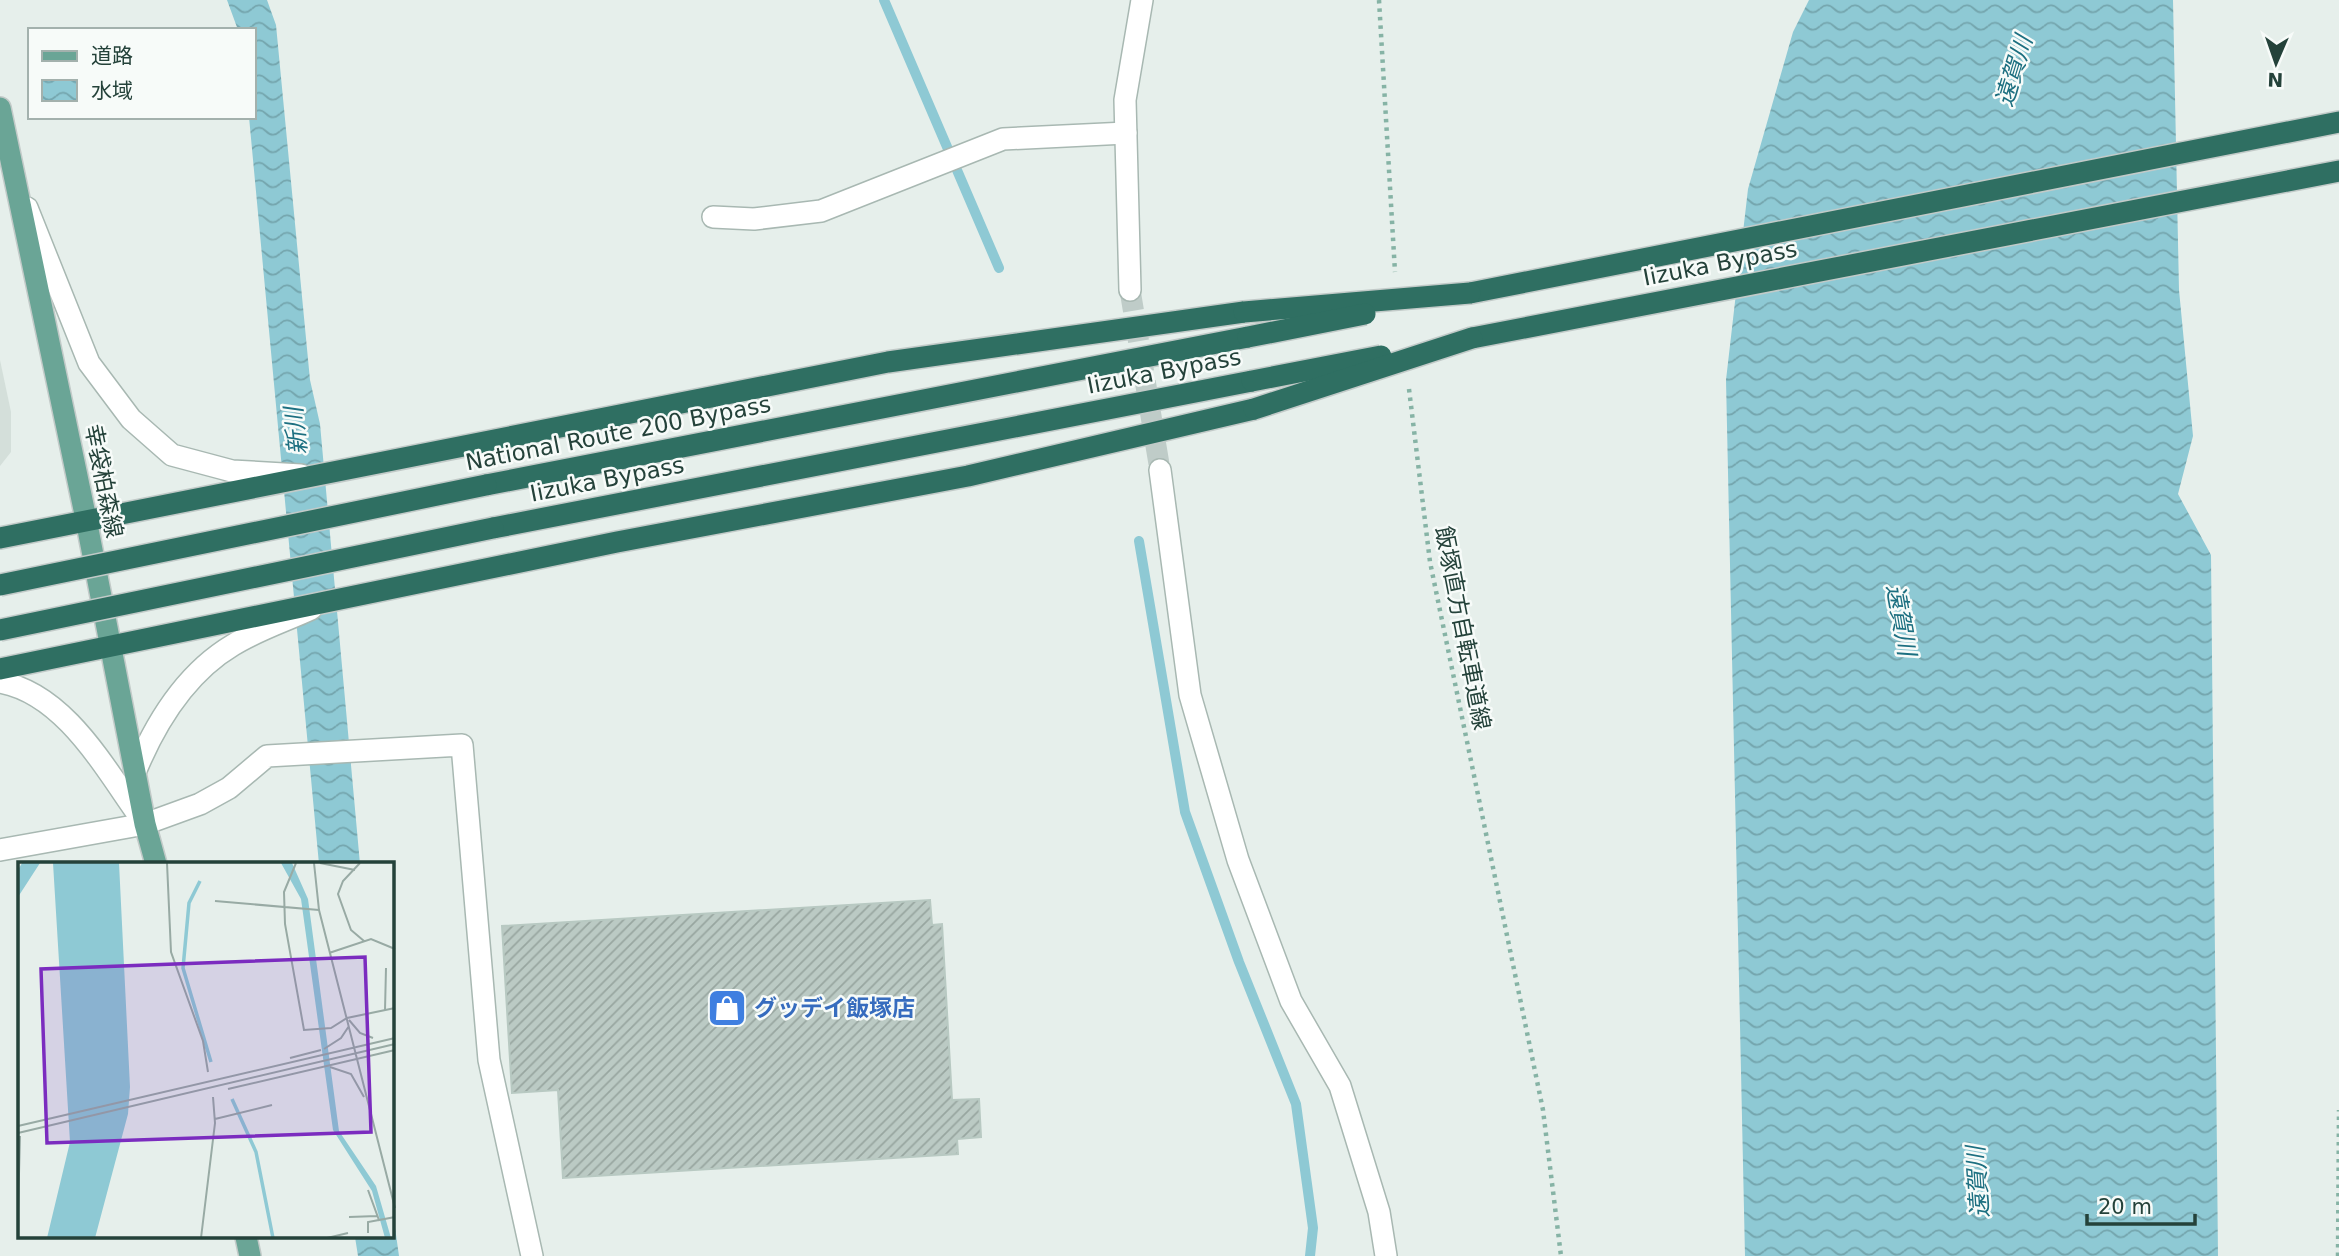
<svg xmlns="http://www.w3.org/2000/svg" width="2339" height="1256" font-family="'DejaVu Sans','Noto Sans JP',sans-serif">
<style>
.built{fill:#d4dfda}
.water{fill:url(#water-waves)}
.lines{fill:none;stroke-linecap:round;stroke-linejoin:round}
.stream{stroke:#8ec9d4;stroke-width:10}
.building{fill:url(#building-hatch);stroke:#b8c9c2;stroke-width:2}
.minor-tunnel{stroke:#bfccc8;stroke-width:21;stroke-dasharray:21 10;stroke-linecap:butt}
.minor-casing{stroke:#a8b8b2;stroke-width:24}
.major-casing{stroke:#c2cac8;stroke-width:24}
.highway-casing{stroke:#c2cac8;stroke-width:24}
.path{stroke:#86b3a5;stroke-width:4.5;stroke-dasharray:3.5 5;stroke-linecap:butt}
.minor{stroke:#fff;stroke-width:21}
.major{stroke:#6aa596;stroke-width:21}
.highway{stroke:#2f6f62;stroke-width:21}
.highway-bridge-casing{stroke:#c2cac8;stroke-width:24;stroke-linecap:butt}
.highway-bridge{stroke:#2f6f62;stroke-width:21}
.labels{text-anchor:middle;stroke-width:5;stroke-linejoin:round;paint-order:stroke}
.street-label{font-size:23px;fill:#24423a;stroke:#f7fbf9}
.shop-label{font-size:23px;font-weight:bold;fill:#366cbe;stroke:#f7fbf9;text-anchor:start}
.water-label{font-size:24px;font-style:italic;fill:#1c6f80;stroke:#f7fbf9}
.inset-river{fill:none;stroke:#8ec9d4;stroke-width:3.5}
.inset-road{fill:none;stroke:#98aaa4;stroke-width:2}
.view{fill:#7b2cbf;fill-opacity:0.15;stroke:#7b2cbf;stroke-width:3.5}
.inset-edge{fill:none;stroke:#24423a;stroke-width:3.5}
</style>
<defs>
<pattern id="water-waves" width="16" height="10" patternUnits="userSpaceOnUse" patternTransform="scale(1.75)"><rect width="16" height="10" fill="#8ec9d4"/><path d="M0 5q4-4 8 0t8 0" fill="none" stroke="#74a5ad"/></pattern>
<pattern id="building-hatch" width="6" height="6" patternUnits="userSpaceOnUse" patternTransform="scale(1.75)"><rect width="6" height="6" fill="#bbcac4"/><path d="M-1 1l2-2M0 6l6-6M5 7l2-2" fill="none" stroke="#98a6a0"/></pattern>
</defs>
<rect width="100%" height="100%" fill="#e6efeb"/>
<path class="built" d="M0 360 11 412V452L0 466Z"/>
<g class="water">
<path d="M227 0H267L276 25 310 380 320 424 360 864H319L249 117H254V30H238Z"/>
<path d="M1809 0H2173L2179 290 2193 436 2178 494 2211 555 2218 1256H1745L1726 380 1748 189 1793 32Z"/>
<path d="M392 1206 399 1256H358L355 1237H392Z"/>
</g>
<g class="lines">
<g class="stream">
<path d="M884 0 999 268"/>
<path d="M1139 541 1185 812 1239 962 1296 1104 1313 1228 1310 1256"/>
</g>
</g>
<path class="building" d="M930 900 932 925 942 924 952 1100 979 1099 981 1137 957 1139 958 1154 563 1178 558 1090 512 1093 502 926Z"/>
<g class="lines">
<path class="minor-tunnel" d="M1130 290 1160 470"/>
<g class="minor-casing">
<g id="minor">
<path d="M27 208 89 363 131 419 172 455 232 471 301 475"/>
<path d="M713 217 754 219 821 211 1003 139 1126 133"/>
<path d="M1130 290 1125 100 1142 0"/>
<path d="M1160 470 1190 695 1238 860 1291 1001 1340 1086 1379 1212 1386 1256"/>
<path d="M0 682C67 694 107 773 145 824"/>
<path d="M136 770C156 722 186 673 233 645 257 630 285 621 311 609"/>
<path d="M0 850 145 824 200 804 229 788 267 756 462 745 489 1060 532 1256"/>
</g>
</g>
<g class="major-casing">
<g id="major">
<path d="M0 108 86 519 145 824 156 864"/>
<path d="M246 1237 250 1256"/>
</g>
</g>
<g class="highway-casing">
<g id="highway">
<path d="M1470 293 2339 122"/>
<path d="M1472 338 2339 171"/>
<path d="M486 485 1248 337"/>
<path d="M493 528 1252 381"/>
<path d="M0 538 888 362 1244 312"/>
<path d="M0 669 617 542 968 476 1254 409"/>
</g>
</g>
<g class="path">
<path d="M1379 0 1395 272"/>
<path d="M1409 389 1430 562 1543 1110 1561 1256"/>
<path d="M2338 1256 2339 1110"/>
</g>
<use href="#minor" class="minor"/>
<use href="#major" class="major"/>
<use href="#highway" class="highway"/>
<g class="highway-bridge-casing">
<g id="highway-bridge">
<path d="M1244 312 1470 293"/>
<path d="M1248 337 1365 314"/>
<path d="M1252 381 1381 356"/>
<path d="M1254 409 1472 338"/>
<path d="M0 585 486 485"/>
<path d="M0 630 493 528"/>
</g>
</g>
<use href="#highway-bridge" class="highway-bridge"/>
</g>
<defs>
<g id="shop-square" transform="scale(2.0125)"><rect x="-9" y="-9" width="18" height="18" rx="4" fill="#3f7fe0" stroke="#f7fbf9"/><path d="M-5-2.5h2.3a2.7 3.5 0 0 1 5.4 0H5L5.5 6h-11ZM-1.5-2.5h3a1.5 2.3 0 0 0-3 0Z" fill="#fff"/></g>
</defs>
<g fill-rule="evenodd">
<use href="#shop-square" x="727" y="1008"/>
</g>
<g class="labels">
<g class="street-label">
<text transform="translate(1720 263) rotate(-11)" y="8">Iizuka Bypass</text>
<text transform="translate(1164 371) rotate(-11)" y="8">Iizuka Bypass</text>
<text transform="translate(618 433) rotate(-11)" y="8">National Route 200 Bypass</text>
<text transform="translate(607 479) rotate(-11)" y="8">Iizuka Bypass</text>
<text transform="translate(104 481) rotate(79)" y="8">幸袋柏森線</text>
<text transform="translate(1463 628) rotate(79)" y="8">飯塚直方自転車道線</text>
</g>
<g class="shop-label">
<text x="754" y="1016">グッデイ飯塚店</text>
</g>
<g class="water-label">
<text transform="translate(2014 71) rotate(-73)" y="8">遠賀川</text>
<text transform="translate(296 431) rotate(-96)" y="8">新川</text>
<text transform="translate(1901 620) rotate(80)" y="8">遠賀川</text>
<text transform="translate(1978 1182) rotate(-94)" y="8">遠賀川</text>
</g>
</g>
<g transform="translate(18 862)">
<rect width="376" height="376" fill="#e6efeb"/>
<path d="M4 1H22L0 35V8ZM35 1H101L112 225 110 252 77 376H29L52 280ZM263 1H274L290 37 321 269 358 324 373 376H367L354 329 315 268 283 37Z" fill="#8ec9d4"/>
<path class="inset-river" d="M182 19 171 41 165 106 193 200M214 237 238 290 255 376"/>
<path class="inset-road" d="M149 1 153 90 185 179 190 210M278 1 266 30 267 62 286 168 313 166 329 156 377 146M296 1 301 48 377 346M302 1 337 8M342 1 325 19 320 32 333 68 346 79M197 39 301 48M311 91 353 77 377 87M367 148 368 106M331 158 342 171 355 176M306 187 323 176 331 164M272 196 303 188M312 205 333 212 346 235M210 227 377 188M197 257 254 243M0 264 377 176M0 271 377 182M350 328 361 358 377 355M0 349 2 274M331 355 359 354M350 371V360L361 358M183 376 197 261 195 235M309 376 330 371"/>
<path class="view" d="M347 95 353 270 29 281 23 107Z"/>
<rect width="376" height="376" class="inset-edge"/>
</g>
<rect x="28" y="28" width="228" height="91" fill="#f7fbf9" stroke="#a3b1ad" stroke-width="2"/>
<rect x="42" y="51" width="35" height="10" fill="#6aa596" stroke="#a3b1ad" stroke-width="2"/>
<text x="91" y="63" font-size="21" fill="#24423a">道路</text>
<rect x="42" y="80" width="35" height="21" fill="url(#water-waves)" stroke="#a3b1ad" stroke-width="2"/>
<text x="91" y="98" font-size="21" fill="#24423a">水域</text>
<g transform="translate(2276 63) rotate(182)" stroke="#f7fbf9" stroke-width="5" paint-order="stroke">
<path d="M0-5L12 26L0 18L-12 26Z" fill="#24423a"/>
<text y="-10" font-size="19" font-weight="bold" text-anchor="middle" fill="#24423a">N</text>
</g>
<path d="M2087 1214v10h108v-10" fill="none" stroke="#24423a" stroke-width="3.5"/>
<text x="2098" y="1214" font-size="21" fill="#24423a" stroke="#f7fbf9" stroke-width="5" paint-order="stroke">20 m</text>
</svg>
